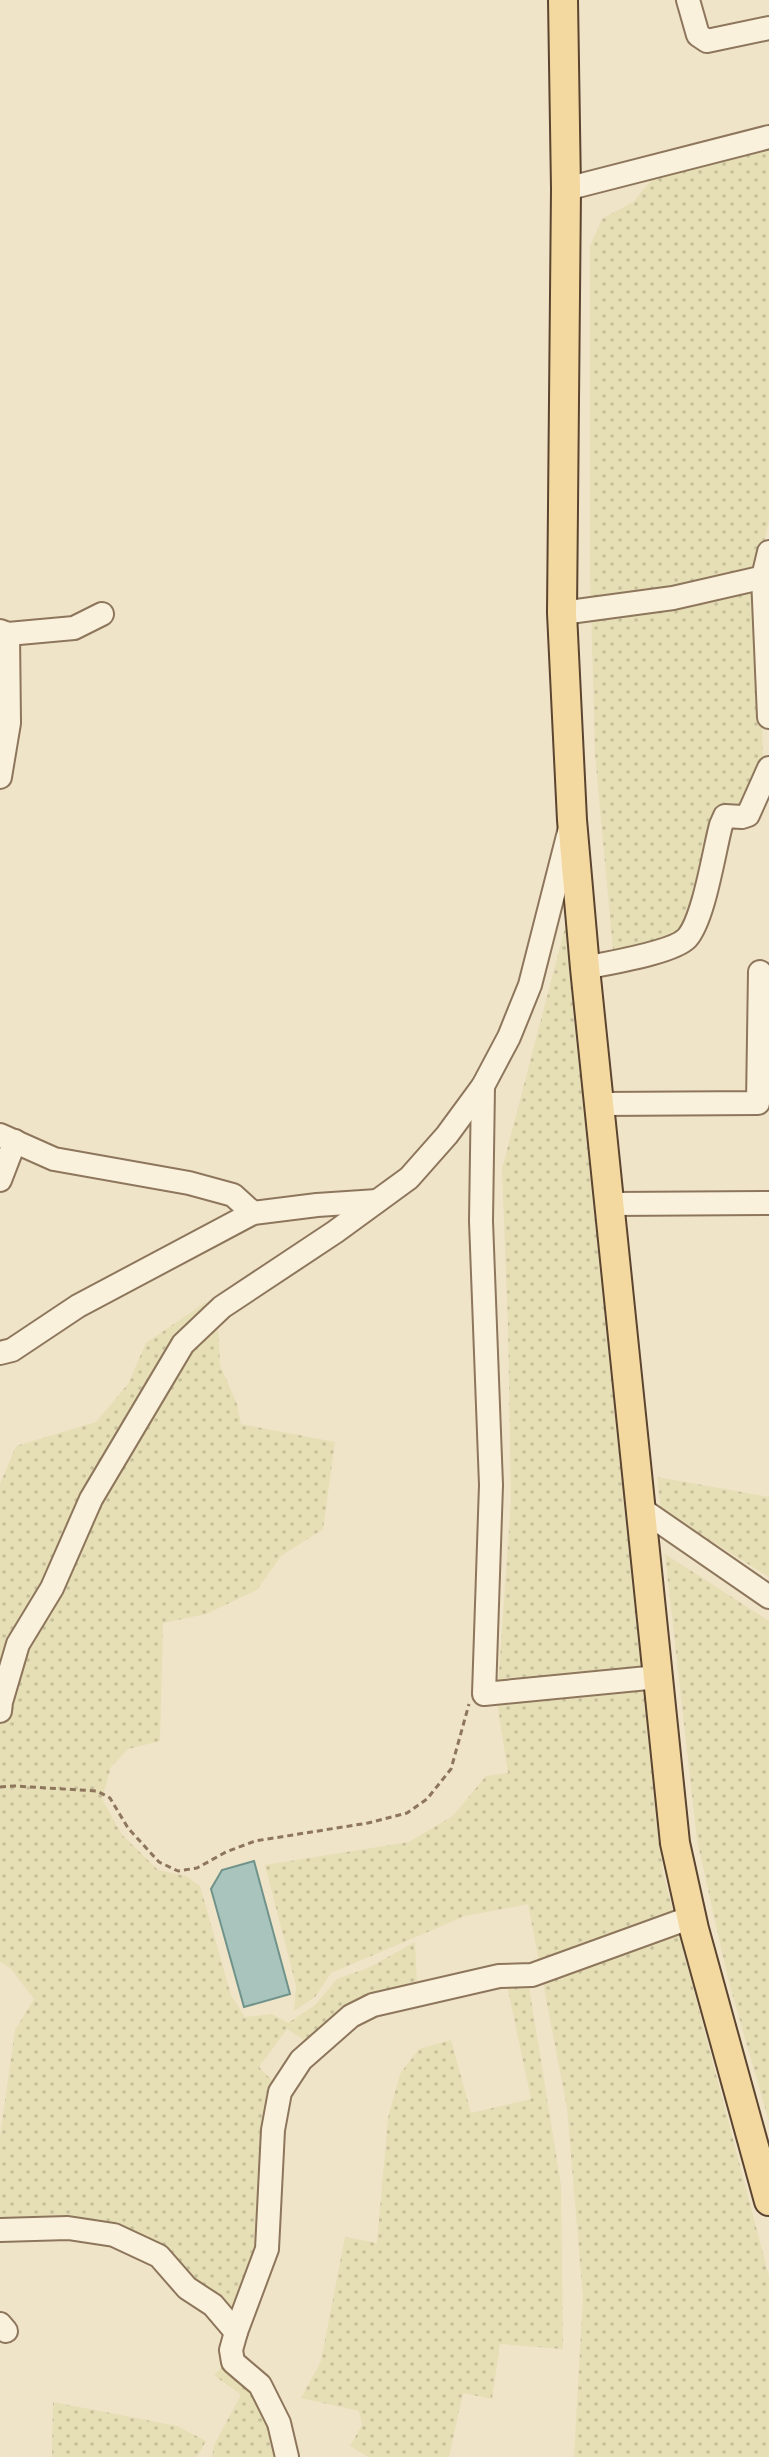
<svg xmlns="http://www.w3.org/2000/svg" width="769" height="2457" font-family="'Libre Baskerville',serif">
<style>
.farmland{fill:url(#farmland-dots)}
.water{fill:#a9c4bc;stroke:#6f938a;stroke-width:2}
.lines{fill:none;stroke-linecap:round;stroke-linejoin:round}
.minor-casing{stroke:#8d765c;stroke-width:26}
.major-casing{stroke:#5b4430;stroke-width:32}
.path{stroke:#8d765c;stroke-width:3;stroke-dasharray:6 4;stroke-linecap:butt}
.minor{stroke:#faf1dc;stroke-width:22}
.major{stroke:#f3d9a0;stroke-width:28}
</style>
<defs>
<pattern id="farmland-dots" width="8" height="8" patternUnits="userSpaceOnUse" patternTransform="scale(2)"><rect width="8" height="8" fill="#e6deb5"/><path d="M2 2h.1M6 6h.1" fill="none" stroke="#c6bf9b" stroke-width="1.8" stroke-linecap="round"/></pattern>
</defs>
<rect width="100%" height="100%" fill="#f0e4c8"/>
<g class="farmland">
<path d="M769 148V520L758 572 763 765 745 813 722 808 688 920 672 939 613 950 595 754 590 573V246L602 219 633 202 654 177Z"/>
<path d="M567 920 663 1873 769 2276V2457H574L583 2297 567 2108 528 1904 465 1916 331 1973 315 1997 294 2011 296 1986 265 1865 409 1842 453 1816 486 1776 508 1773 497 1701 511 1501 508 1326 502 1169Z"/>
<path d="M206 1302 218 1324 220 1365 237 1404 241 1424 335 1442 323 1529 281 1556 257 1590 206 1614 163 1623 160 1741 128 1749 111 1767 102 1799 122 1835 158 1870 186 1876 200 1886 231 1995 245 2017 272 2014 288 2023 315 2005 337 1979 368 1968 415 1942 417 1985 310 2044 287 2029 259 2067 278 2087 264 2241 238 2319 193 2283 167 2251 0 2222V2137L15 2030 34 1999 10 1968 0 1962V1484L16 1446 96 1422 128 1384 146 1343Z"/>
<path d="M657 1477 769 1497V1577L661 1510Z"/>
<path d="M665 1554 769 1621V2122L728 1979 697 1840Z"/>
<path d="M506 1980 528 1981 561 2185 563 2349 500 2344 492 2399 463 2393 449 2457H368L350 2446 362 2425 359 2411 301 2398 321 2361 345 2237 377 2243 388 2118 400 2074 419 2049 451 2040 471 2113 531 2099Z"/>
<path d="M227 2362 259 2390 282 2457H212L214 2445 241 2395 214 2375Z"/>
<path d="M53 2402 177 2426 206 2441 197 2457H52Z"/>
</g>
<path class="water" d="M254 1861 290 1994 244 2007 211 1889 222 1870Z"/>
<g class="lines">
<g class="minor-casing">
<g id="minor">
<path d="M688 0 698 35 707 41 769 28"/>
<path d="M566 189 769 137"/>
<path d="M769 552 763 577 769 717"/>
<path d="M562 613 673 598 769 576"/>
<path d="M0 631 8 634 74 628 102 614"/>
<path d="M0 777 9 723 8 634"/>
<path d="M585 968C607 963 673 953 687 938 704 919 714 851 721 825L725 816 742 817 748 815 769 768"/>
<path d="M483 1086 481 1221 491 1485 484 1694 658 1677"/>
<path d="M600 1104 758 1103 760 972"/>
<path d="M0 1135 54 1159 189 1183 233 1195 253 1213"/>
<path d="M0 1180 15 1141"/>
<path d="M611 1204 769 1203"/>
<path d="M0 1353 12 1350 78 1306 253 1213 317 1205 377 1201"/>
<path d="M640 1508 769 1597"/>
<path d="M0 1711 1 1702 18 1644 52 1588 91 1499 183 1344 222 1307 335 1232 409 1178 447 1135 483 1086 509 1037 530 985 569 832"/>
<path d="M0 2230 68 2228 114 2235 159 2256 187 2288 213 2305 236 2332"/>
<path d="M0 2324 6 2331"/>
<path d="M287 2457 279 2423 260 2385 233 2362 231 2350 236 2332 267 2249 273 2130 280 2092 301 2060 351 2016 373 2005 499 1976 532 1975 692 1917"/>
</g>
</g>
<g class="major-casing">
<path id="major" d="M563 0 566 189 562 613 572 820 585 968 675 1843 694 1929 769 2201"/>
</g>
<path class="path" d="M0 1787 14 1786 97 1791 110 1798 128 1828 159 1862 178 1871 197 1868 226 1852 255 1841 368 1823 407 1813 427 1799 451 1769 469 1704"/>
<use href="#minor" class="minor"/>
<use href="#major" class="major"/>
</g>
</svg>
